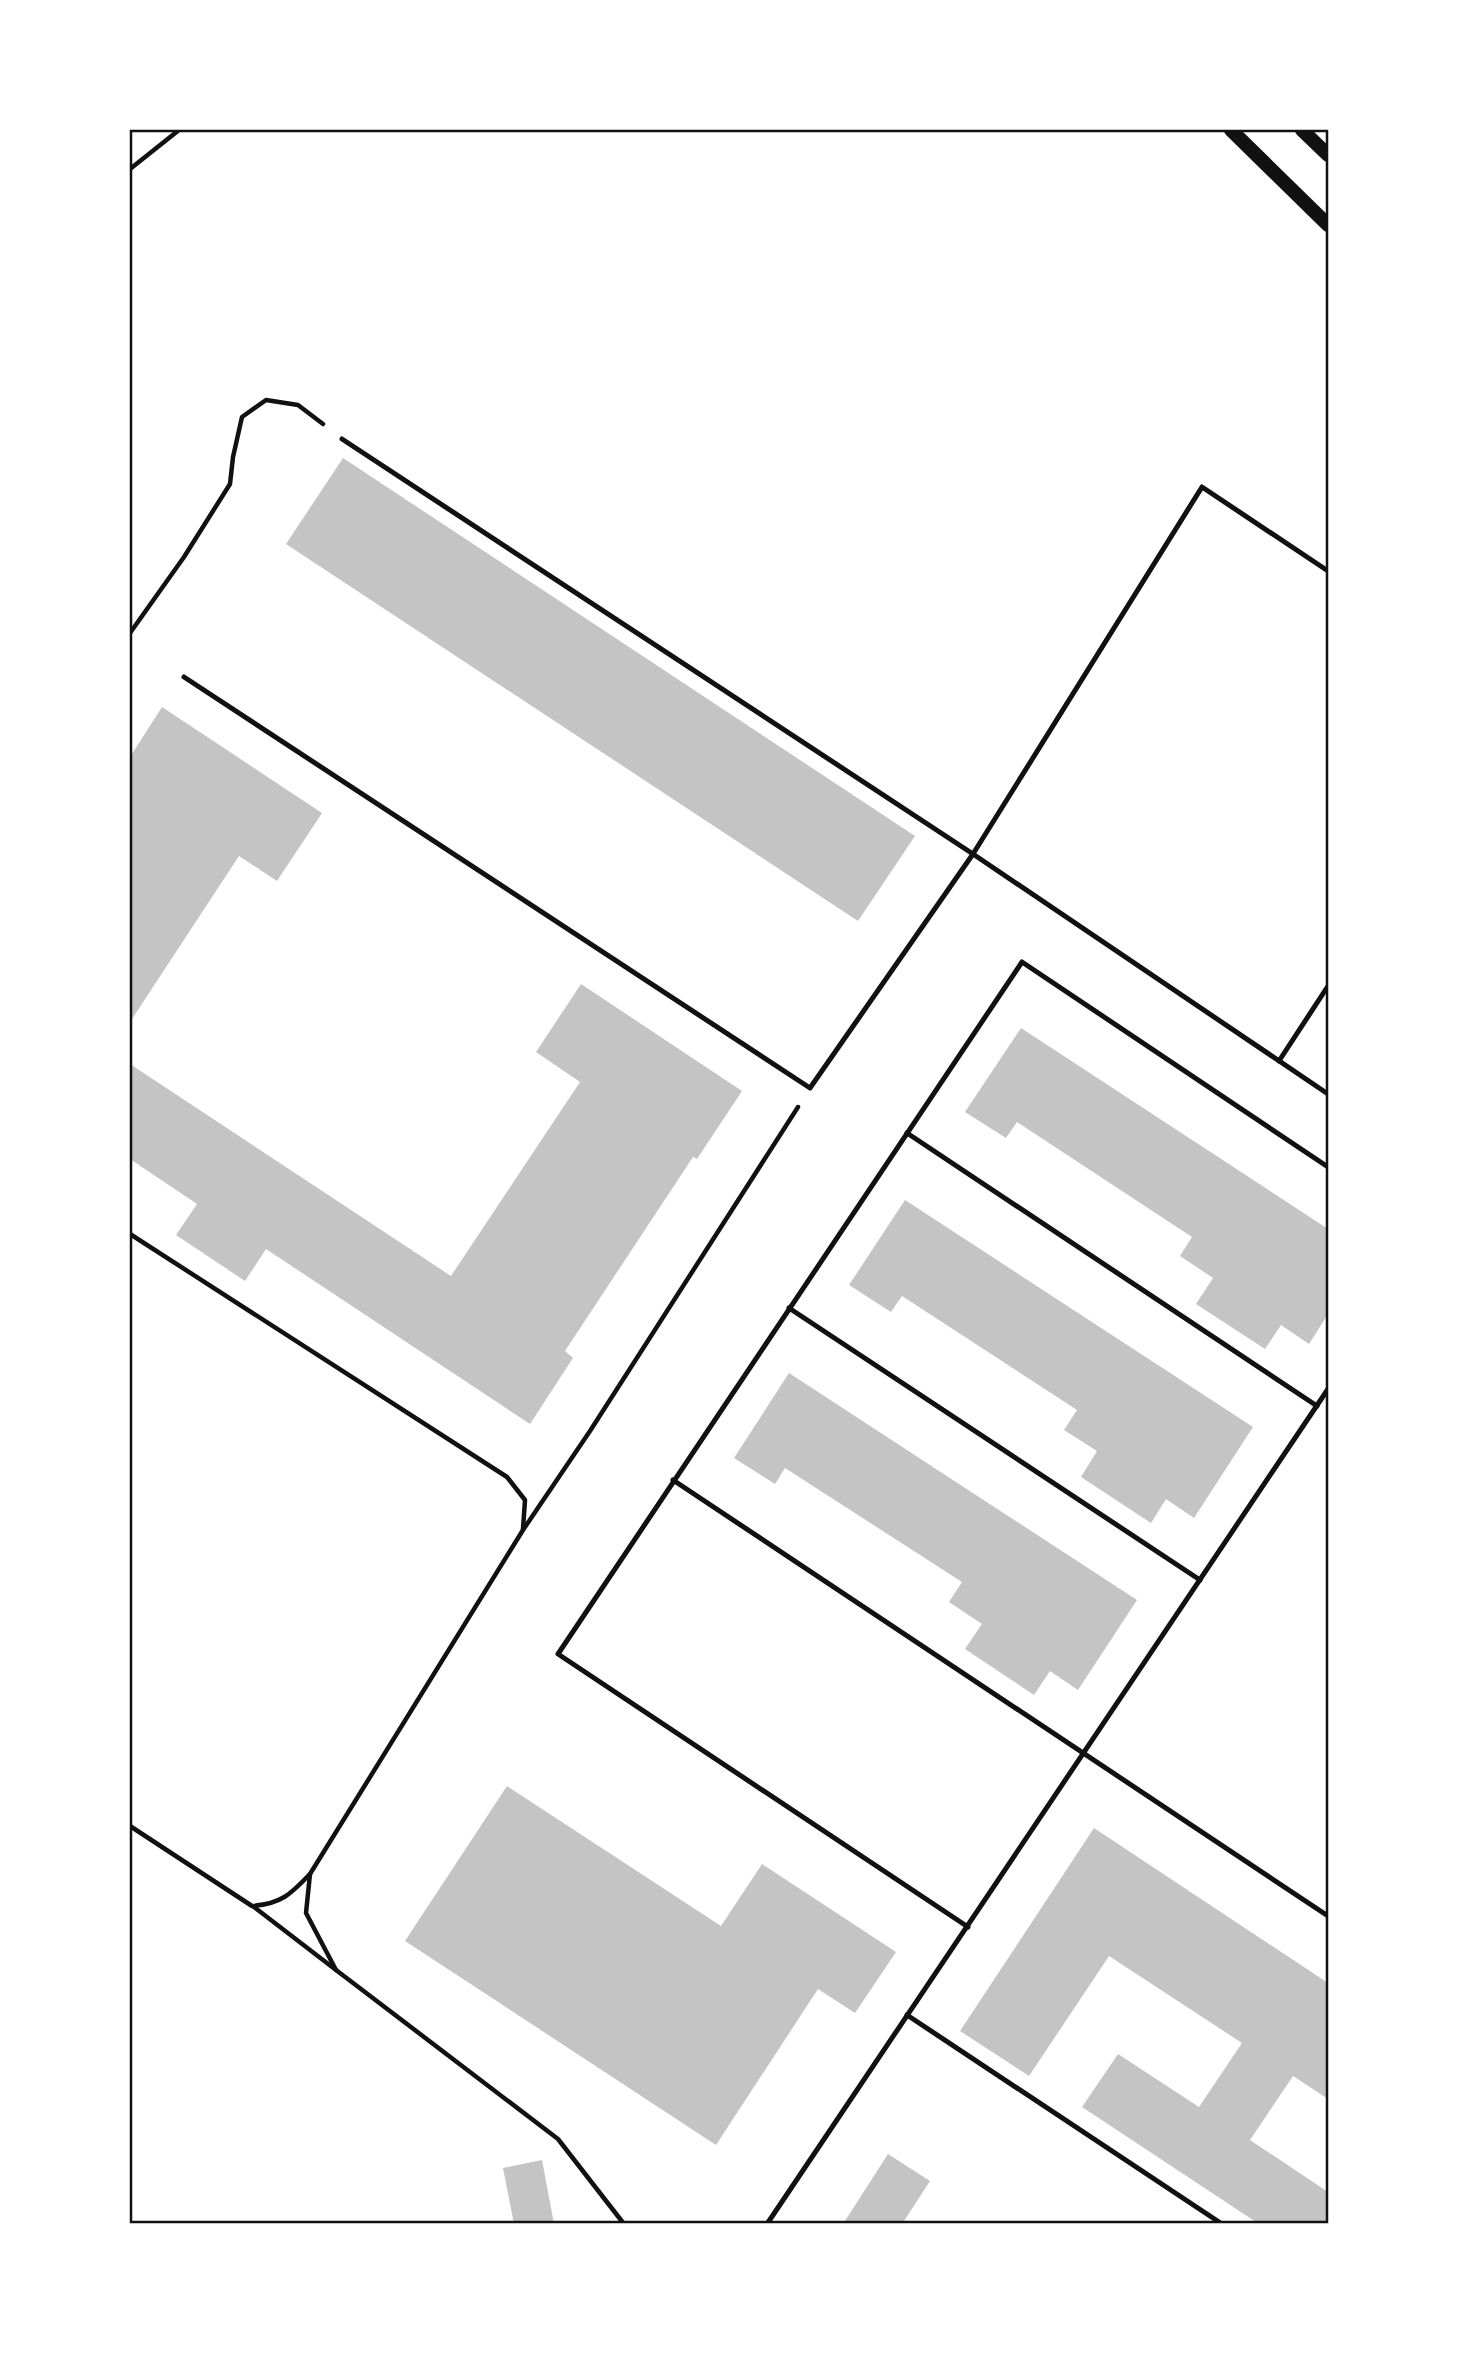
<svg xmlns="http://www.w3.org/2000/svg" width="1458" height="2353" font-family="Inter,sans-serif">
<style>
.building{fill:#c4c4c4}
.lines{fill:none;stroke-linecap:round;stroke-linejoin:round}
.path{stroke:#111;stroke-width:4.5}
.service{stroke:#111;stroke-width:5}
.secondary{stroke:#111;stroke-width:14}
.neatline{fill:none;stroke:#111;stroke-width:2.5}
</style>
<rect width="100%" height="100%" fill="#fff"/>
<g class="building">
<path d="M343 458 915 836 858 921 286 544Z"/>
<path d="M162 707 322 813 277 881 239 856 130 1022V757Z"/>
<path d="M581 984 742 1091 697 1159 693 1157 565 1351 573 1358 530 1424 266 1249 245 1281 176 1235 197 1204 130 1159V1064L451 1276 580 1082 536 1052Z"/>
<path d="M1021 1028 1328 1229V1314L1309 1344 1281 1325 1265 1349 1196 1304 1213 1278 1180 1256 1192 1237 1017 1122 1006 1138 965 1112Z"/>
<path d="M905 1200 1253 1427 1194 1518 1166 1499 1151 1523 1081 1477 1097 1451 1064 1430 1077 1410 902 1296 891 1312 849 1285Z"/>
<path d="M789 1373 1137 1600 1078 1690 1050 1671 1034 1695 965 1649 982 1624 949 1602 962 1582 785 1468 775 1484 734 1458Z"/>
<path d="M507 1786 721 1926 762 1864 896 1952 855 2013 818 1989 716 2145 405 1941Z"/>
<path d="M1094 1828 1328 1983V2099L1293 2076 1250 2140 1328 2192V2224H1259L1082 2107 1118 2054 1199 2107 1242 2043 1109 1956 1029 2076 960 2031Z"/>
<path d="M888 2154 930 2181 902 2224H843Z"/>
<path d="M542 2160 554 2224H514L503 2168Z"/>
</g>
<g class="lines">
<g class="path">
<path d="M130 169 179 130"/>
<path d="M130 633 184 557 230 484 233 457 242 417 266 400 298 405 323 424"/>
<path d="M130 1234 507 1477 525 1500 523 1529"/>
<path d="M130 1826 252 1906C281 1904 291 1894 310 1874"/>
<path d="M254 1907 336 1970"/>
<path d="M624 2224 558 2139 336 1970 306 1913 310 1874 523 1530 590 1431 798 1107"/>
</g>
<g class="service">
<path d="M342 439 973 854 1328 1094"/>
<path d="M184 677 810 1088 973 854 1202 487 1328 571"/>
<path d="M1279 1061 1328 986"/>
<path d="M907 1133 1317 1406"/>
<path d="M789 1308 1200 1580"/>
<path d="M673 1480 1328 1916"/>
<path d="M968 1927 558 1654 1022 962 1328 1167"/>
<path d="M907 2015 1222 2224"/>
<path d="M767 2224 1328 1389"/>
</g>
<g class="secondary">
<path d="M1231 130 1328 225"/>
<path d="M1302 130 1328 155"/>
</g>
</g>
<rect width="1458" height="2353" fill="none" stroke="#ffffff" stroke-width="262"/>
<rect x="131" y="131" width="1196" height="2091" class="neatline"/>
</svg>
